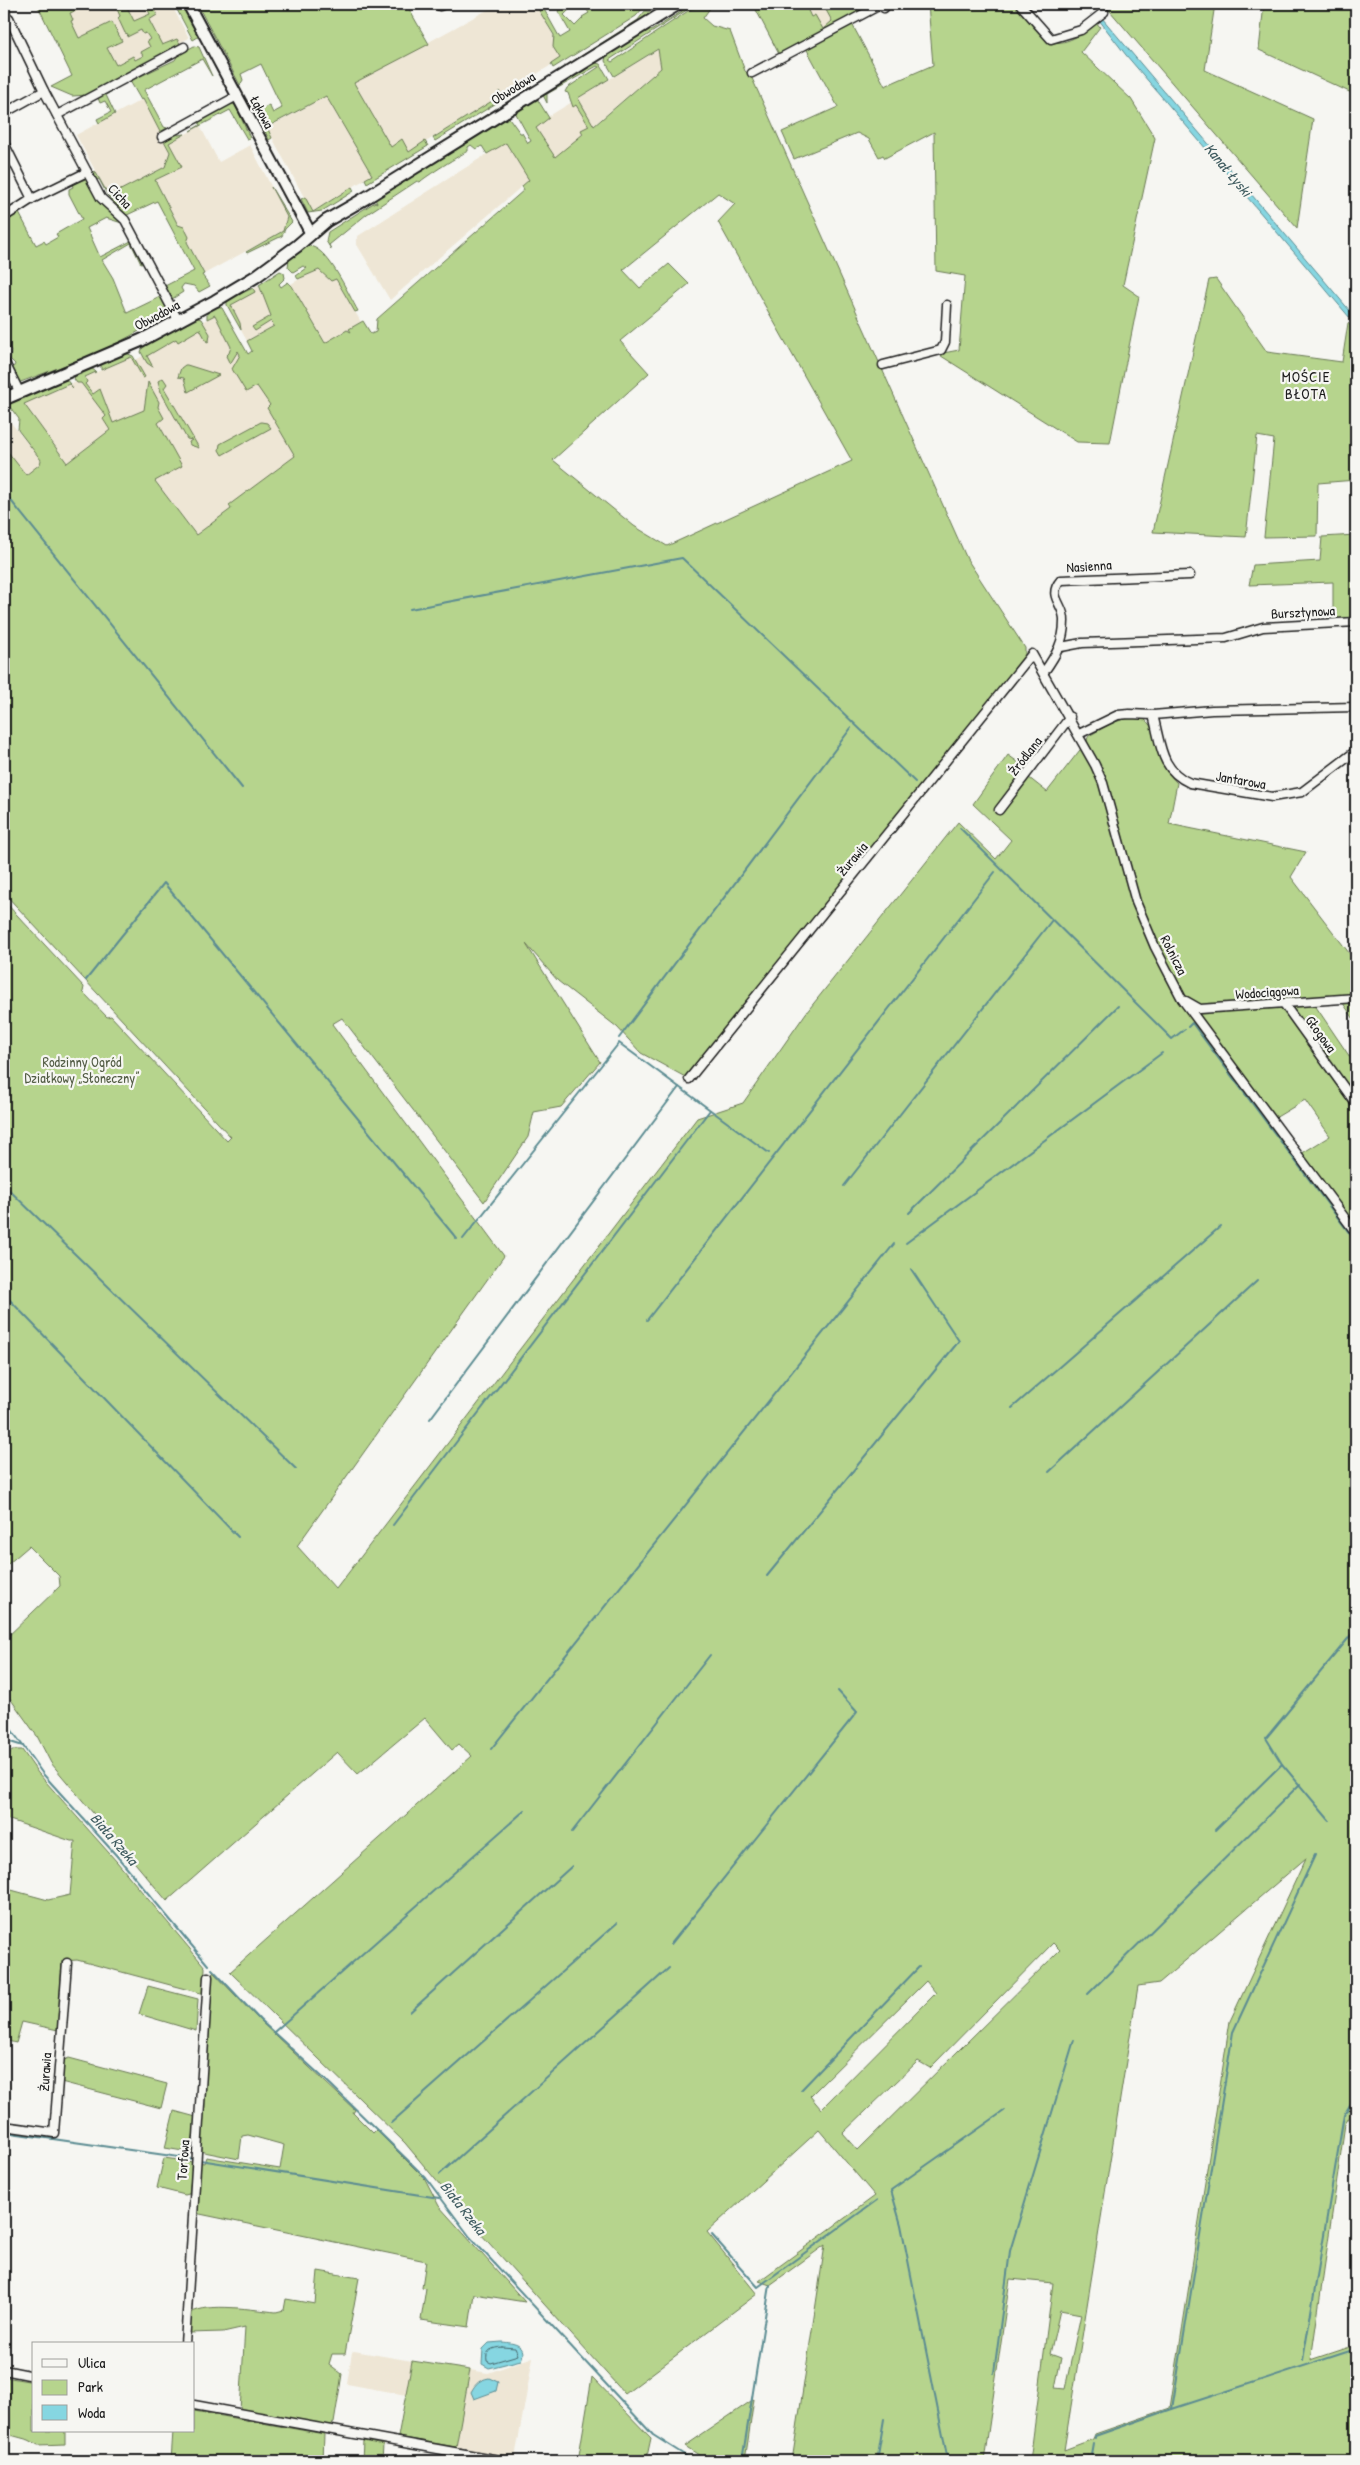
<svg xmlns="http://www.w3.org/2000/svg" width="1360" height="2465" font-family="'Patrick Hand',sans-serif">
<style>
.built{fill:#eee6d5}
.green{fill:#b6d48d;stroke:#697854;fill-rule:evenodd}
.water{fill:#86d6e1;stroke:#5c8c92}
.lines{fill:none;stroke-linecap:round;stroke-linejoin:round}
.shore{stroke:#46666b;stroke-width:1}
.stream{stroke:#5c8c92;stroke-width:2}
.minor-casing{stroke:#1c1c1c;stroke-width:11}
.tertiary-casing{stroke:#1c1c1c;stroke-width:14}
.secondary-casing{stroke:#1c1c1c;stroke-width:15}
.minor{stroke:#f6f6f2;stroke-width:8}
.tertiary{stroke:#f6f6f2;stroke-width:10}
.secondary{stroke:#f6f6f2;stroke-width:11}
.labels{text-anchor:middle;stroke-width:4.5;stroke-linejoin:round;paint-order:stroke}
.street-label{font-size:14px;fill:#1c1c1c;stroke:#f6f6f2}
.park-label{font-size:14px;fill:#525c44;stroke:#f6f6f2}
.water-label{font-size:15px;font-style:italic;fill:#415d61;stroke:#f6f6f2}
.neighbourhood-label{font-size:15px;letter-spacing:1px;fill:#1c1c1c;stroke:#f6f6f2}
</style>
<rect width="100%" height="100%" fill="#f6f6f2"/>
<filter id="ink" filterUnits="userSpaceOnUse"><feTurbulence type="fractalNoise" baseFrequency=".02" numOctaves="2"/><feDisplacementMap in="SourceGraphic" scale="10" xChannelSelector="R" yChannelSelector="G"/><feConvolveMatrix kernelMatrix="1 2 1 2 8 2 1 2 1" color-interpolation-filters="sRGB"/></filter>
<g filter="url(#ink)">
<g class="built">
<path d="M37 4H171L189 38 81 94Z"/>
<path d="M498 4H535L566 56 398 159 354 83Z"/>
<path d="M783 4H842L848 15 802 40Z"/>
<path d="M659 49 661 68 552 161 531 127Z"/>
<path d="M326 96 372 175 312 212 267 128Z"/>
<path d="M143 99 170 152 165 167 109 196 76 135Z"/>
<path d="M200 126 219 162 250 145 287 217 283 231 204 274 155 180 182 167 169 143Z"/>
<path d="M506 142 529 180 390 300 356 243 358 236Z"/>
<path d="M327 263 361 322 350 329 351 331 347 330 325 343 291 284Z"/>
<path d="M258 286 279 323 247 341 228 307Z"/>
<path d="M221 311 304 456 196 535 107 417 103 419 111 430 67 463 24 404 131 357 134 361Z"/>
<path d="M4 414 41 460 40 464 26 475 4 447Z"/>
<path d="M354 2351 412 2361 406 2395 347 2384 352 2352Z"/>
<path d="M533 2357 515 2458 456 2447 470 2370 488 2373Z"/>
</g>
<g class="green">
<path d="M37 4H74L77 10 70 13 73 20 71 21 79 38 112 22 122 41 107 48 116 65 133 56 135 60 143 56 141 52 150 47 147 41 150 39 146 33 143 34 141 30 127 37 128 34 125 33 118 18 120 16 117 9 126 5 134 21 150 14 147 8 151 4 157 15 149 20 162 45 177 39 181 45 88 95 72 96 51 87 72 76Z"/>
<path d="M174 4H184L198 37 193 40Z"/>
<path d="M197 4H406L429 44 354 83 391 147 402 139 409 152 425 141 428 146 367 183 365 179 372 175 326 96 267 127 272 138 269 140 263 127 266 126 265 122 261 124 255 113 269 105 273 113 282 108 261 64 241 74 243 80 240 85Z"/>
<path d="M535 4H541L560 38 570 32 558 11 568 4 572 7 564 15 575 26 583 18 582 17 589 13 587 10 591 7 594 9 597 4H651L643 8 636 16 553 68 551 64 560 58 553 47 554 35Z"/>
<path d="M690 4H696L609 60 612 62 691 9 703 5 710 8 703 18 712 26 730 31 745 71 751 76 967 559 1025 648V659L689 1079 641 1053 617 1027 558 981 526 944 600 1062 561 1107 534 1112 528 1137 484 1202 342 1018 332 1024 504 1256 297 1546 336 1589 697 1118 743 1103 806 1013 958 822 996 859 1011 840 973 804 1008 755 1032 772 1028 777 1047 792 1087 741C1088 735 1089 736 1094 733 1111 723 1123 716 1144 719 1163 734 1159 766 1177 783L1169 824 1306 852 1291 877 1356 962V1022L1338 996 1310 998 1356 1066V2107L1345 2124 1311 2360 1356 2345V2461H1088L1089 2455 1072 2461H1030L1053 2283 1010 2279 984 2461H792L825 2245 770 2285 759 2281 875 2196 819 2130 707 2232 757 2294 625 2394 480 2233 405 2143 230 1972 472 1756 459 1744 452 1750 425 1718 358 1774 337 1752 167 1901 51 1763 37 1736 4 1690V1640L60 1586 59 1576 29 1546 8 1564 4 1560V901L84 987 83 992 107 1017 111 1016 227 1141 231 1137 4 893V447L26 475 40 464 41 460 18 430 19 419 10 407V403L62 379H66L73 388 69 384 24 404 67 463 110 430 103 419 106 416 81 383H77L74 379 76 373 90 367 96 372 85 377 87 382 85 384 93 394 100 389 113 423 144 410 148 382 159 402 158 407 164 418 158 423 182 466 155 481 196 535 231 509 229 505 295 456 267 408 270 405 257 386 246 392 232 369 240 355 238 351 230 364 226 356 229 353 231 347 215 315 207 319V310L216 304 222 308 248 354 252 351 247 341 274 326 271 321 255 331 252 327 271 316 259 285 280 271 284 273 285 278 279 284 281 287 288 282 292 286 325 343 347 330 351 332 349 329 363 321 371 334 376 332 377 319 524 190 522 186 529 180 506 143 487 154 482 146 476 149 471 145 468 147V151C463 153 423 178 420 182L417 181 367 214 329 245 331 249 326 241 328 232 375 202 377 203 375 199 381 192 507 115 520 133H522L528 143 531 141 514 110 536 97 549 118 536 128 555 157 583 134 581 130 589 126 576 105 573 107 568 93 565 92 567 88 599 67 597 66 547 94V103L542 93 550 86 595 63 600 64 609 79 578 98 594 126 661 68 658 49 614 76 605 61 606 56 649 29 651 31 681 12ZM718 193 735 204 718 222 852 461 667 546 634 526 553 460 649 373 620 341 689 284 669 264 640 288 623 270ZM1305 1100 1330 1136 1296 1157 1270 1121ZM1306 1858 1230 2021 1170 2408 1095 2434 1093 2439 1064 2450 1138 1986 1159 1983ZM1053 1943 1060 1950 858 2150 843 2133 918 2061 930 2068ZM926 1981 936 1993 821 2109 810 2096ZM1060 2310 1081 2314 1065 2389 1055 2388 1061 2358 1050 2354Z"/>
<path d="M753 4H805L811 17 815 15 823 29 832 21 826 10 836 4H870L861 10 857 16 780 56Z"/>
<path d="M928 4H1016C1023 13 1038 35 1047 40 1063 49 1086 32 1096 22L1100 27 1081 52 1131 99 1155 138 1123 285 1139 296 1110 443 1077 442 938 354 959 350 965 276 936 271 934 132 885 158 883 155 879 157 869 139 857 133 794 159 782 132 838 107 806 48 852 24 885 86 933 65Z"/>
<path d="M1104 4H1215L1205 70 1313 119 1297 228Z"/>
<path d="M1264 4H1356V95L1259 50Z"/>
<path d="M645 11 652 12 644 21 558 72H556L638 20Z"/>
<path d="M194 46 199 47 212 76 202 59 144 90 164 127 167 128 160 132 143 99 141 100 130 81 175 60 178 55Z"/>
<path d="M112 88 113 90 106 95 115 114 99 123 97 119 111 112 105 101 100 103 98 98Z"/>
<path d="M499 91 503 99 435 141 433 138 500 96Z"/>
<path d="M235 104 250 138 247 139 230 110 190 131 200 125 198 121 228 105Z"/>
<path d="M177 132 178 135 185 134 169 143 182 167 155 180 178 225 184 227 189 237 187 242 204 274 202 275 210 286 199 292 194 286 184 284 181 288 183 292 172 299 165 286 194 271 157 201 127 215 108 196 99 179 95 181 93 174 95 171 109 196 165 167 170 152 163 139Z"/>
<path d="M86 179 105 208 122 223 106 218 87 228 100 257 131 241 130 235 144 263 141 264 131 243 102 260 113 278 127 313 160 297 147 268 168 307C145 339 57 368 18 383L12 370 15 364 10 359 11 350 8 347 6 348 7 351 4 348V220L19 213 36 245 44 241 46 244 58 237 56 234 82 219 69 194V189L73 187 72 184Z"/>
<path d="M271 187 292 222 285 229 282 236 247 253 246 252 283 231 287 217Z"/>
<path d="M352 187 354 191 322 211 308 213 301 199 305 197 313 212Z"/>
<path d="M308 246C328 246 348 294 358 311L355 312 336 279 331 281 319 270 298 279 296 276 307 268 303 266 293 272 288 267 289 260Z"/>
<path d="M1216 279 1267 352 1342 362 1348 323 1356 332V480L1318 483 1317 536 1264 537 1274 439 1257 436 1246 537 1153 532 1209 280Z"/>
<path d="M253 288 255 292 231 305 240 323 241 330 227 305V300Z"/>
<path d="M195 317 201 319 210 334 209 341 207 342 200 329 178 342 176 339 147 356 153 367 147 363 141 352 145 342Z"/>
<path d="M126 353 133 356 145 377 143 378 131 357 101 370V363Z"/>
<path d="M185 365H187L219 375 188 392 184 378 178 377 181 368Z"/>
<path d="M163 378 167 384 164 388 199 448 190 445 189 442 192 440 187 439 161 392 158 381Z"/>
<path d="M261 422 267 423 271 428 222 455 219 450 220 444Z"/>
<path d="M1356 535V621L1333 622V582L1249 585 1253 565 1320 561 1322 537Z"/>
<path d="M12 1750H22L38 1773 117 1862 205 1967 204 1994 77 1960 62 1961 58 2030 22 2022 16 2043 4 2040V1888L48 1900 70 1895 75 1841H71L4 1818C4 1797 0 1766 12 1750Z"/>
<path d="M213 1972 260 2021 355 2110 353 2113 373 2133 376 2130 425 2179 439 2206 525 2302 474 2294 469 2327 421 2320 426 2288 422 2287 426 2261 195 2213 198 2162 204 2163 206 2157 280 2169 284 2145 248 2135 242 2136 239 2159 199 2151 209 1994Z"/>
<path d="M148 1986 198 1999 196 2031 139 2014Z"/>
<path d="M69 2058 167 2084 161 2108 61 2082 62 2061Z"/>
<path d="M174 2111 196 2117 191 2151 189 2152 165 2148Z"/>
<path d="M164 2158 193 2162 189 2194 185 2195 157 2188Z"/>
<path d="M318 2271 359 2278 345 2354H332L329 2364 342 2374 334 2423 327 2427 240 2411 245 2327 223 2332 189 2333 191 2313C208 2302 255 2310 276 2312L284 2310 286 2299 315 2304Z"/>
<path d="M412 2361 470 2370 456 2447 398 2437Z"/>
<path d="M5 2377 34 2382V2431H65V2444L38 2445 29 2440 7 2434 4 2429Z"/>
<path d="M592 2377 651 2438 646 2461H578Z"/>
<path d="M754 2399 745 2461H708L685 2446Z"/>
<path d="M194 2411 324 2434 323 2461H171L173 2431H194Z"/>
<path d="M363 2441 383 2445 382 2461H362Z"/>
</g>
<g class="water">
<path d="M1102 18 1356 318V325L1126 55 1099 20Z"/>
<path d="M502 2342C514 2343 528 2345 521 2360L489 2368 482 2364 483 2349 489 2343Z"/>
<path d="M489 2378 498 2382 496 2391 474 2399 471 2392C476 2383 479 2380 489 2378Z"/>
</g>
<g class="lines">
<path class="shore" d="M502 2347 515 2348 518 2355 491 2363 487 2361C485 2350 492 2348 502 2347Z"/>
<g class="stream">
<path d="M4 492 242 788"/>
<path d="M410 609 682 558 915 782"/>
<path d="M960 828 1172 1039 1185 1029"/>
<path d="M86 980 164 883 457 1239"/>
<path d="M1188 1027 1192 1023 1356 1242"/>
<path d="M619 1038 851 728"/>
<path d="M4 1185 296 1469"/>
<path d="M844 1186 1052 920"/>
<path d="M909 1213 1118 1006"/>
<path d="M463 1239 619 1043 769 1153"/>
<path d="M906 1243 1162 1053"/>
<path d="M4 1294 238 1537"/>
<path d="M647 1320 995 872"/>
<path d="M1012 1408 1221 1226"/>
<path d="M430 1419 679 1087"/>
<path d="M1049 1472 1257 1281"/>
<path d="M393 1525 710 1110"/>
<path d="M767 1576 959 1341 911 1269"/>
<path d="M4 1718 5 1719"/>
<path d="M8 1725 43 1774 116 1855 208 1965"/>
<path d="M4 1740 23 1746"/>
<path d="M491 1749 894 1244"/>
<path d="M1282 1764 1266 1738 1356 1629"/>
<path d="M1215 1830 1282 1764 1329 1820"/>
<path d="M572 1832 710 1655"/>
<path d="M671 1944 857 1712 838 1691"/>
<path d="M212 1969 260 2020 331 2085 426 2178 470 2237 653 2435 694 2461"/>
<path d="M1088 1994 1300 1784"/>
<path d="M410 2012 572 1866"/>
<path d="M274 2032 525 1810"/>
<path d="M801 2090 919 1967"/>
<path d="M391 2123 617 1923"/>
<path d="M4 2132 193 2159"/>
<path d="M200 2160 439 2198"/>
<path d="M440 2174 669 1968"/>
<path d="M712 2235 758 2287 877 2200"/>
<path d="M1303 2360 1344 2115 1356 2095"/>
<path d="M994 2373 1010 2251 1074 2040"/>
<path d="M1172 2409 1356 2349"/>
<path d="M1095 2438V2436L1172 2409 1233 2032 1315 1855"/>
<path d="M657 2456 664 2461"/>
<path d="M742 2461 770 2285"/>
<path d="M877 2461 884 2419"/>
<path d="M948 2461 901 2225 891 2190 1004 2111"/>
<path d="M1091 2461 1094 2444"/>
</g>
<g class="minor-casing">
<g id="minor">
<path d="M439 4 440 6 445 4"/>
<path d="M1020 4 1051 39 1081 30 1104 12"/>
<path d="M4 14 9 18 44 91 101 198 125 220 178 320"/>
<path d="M752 73 882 4 884 8"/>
<path d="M4 113 44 91"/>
<path d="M57 115 184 47"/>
<path d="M162 137 237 96"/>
<path d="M4 143 32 199"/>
<path d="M4 217 32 199 87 172"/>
<path d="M4 361 20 393"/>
<path d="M883 365 941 350 945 342 947 305"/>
<path d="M1061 647 1082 643 1226 638 1263 627 1356 622"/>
<path d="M1044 672C1056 655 1064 642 1064 621 1065 604 1046 597 1061 580L1190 575"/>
<path d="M1153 715C1161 744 1160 770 1190 783L1272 797 1302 792 1356 751"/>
<path d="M1079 734 1118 715 1129 714 1153 715 1212 710 1356 707"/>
<path d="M999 810 1070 717"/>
<path d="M1186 1001 1200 1009 1356 998"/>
<path d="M1284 1004 1356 1104"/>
<path d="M689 1079 1032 654 1095 765 1103 783 1136 902 1155 947 1182 999 1356 1233"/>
<path d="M4 2126 54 2133 67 1963"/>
<path d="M185 2344 208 1977"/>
<path d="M4 2370 34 2376"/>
<path d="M194 2405 504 2461"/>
</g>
</g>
<g class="tertiary-casing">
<path id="tertiary" d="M188 4 311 234"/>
</g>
<g class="secondary-casing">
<path id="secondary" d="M4 399 142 340 215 301 255 277 297 246 326 221 364 199 678 4"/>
</g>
<use href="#minor" class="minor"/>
<use href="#tertiary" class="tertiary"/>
<use href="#secondary" class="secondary"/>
</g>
</g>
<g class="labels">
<g class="street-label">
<text transform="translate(513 88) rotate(-32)" y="5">Obwodowa</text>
<text transform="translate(262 112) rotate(62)" y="5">Łąkowa</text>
<text transform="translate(120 196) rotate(47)" y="5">Cicha</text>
<text transform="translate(157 315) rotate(-28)" y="5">Obwodowa</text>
<text transform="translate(1089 566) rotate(-4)" y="5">Nasienna</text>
<text transform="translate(1303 612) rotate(-3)" y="5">Bursztynowa</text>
<text transform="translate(1025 756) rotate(-52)" y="5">Źródlana</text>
<text transform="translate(1241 780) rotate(10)" y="5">Jantarowa</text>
<text transform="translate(852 859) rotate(-50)" y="5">Żurawia</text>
<text transform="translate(1174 955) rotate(63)" y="5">Rolnicza</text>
<text transform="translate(1267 992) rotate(-4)" y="5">Wodociągowa</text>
<text transform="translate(1321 1034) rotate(54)" y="5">Głogowa</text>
<text transform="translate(45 2072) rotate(-86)" y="5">Żurawia</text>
<text transform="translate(183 2160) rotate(-86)" y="5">Torfowa</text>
</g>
<g class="park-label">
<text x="82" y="1067">Rodzinny Ogród<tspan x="82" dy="16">Działkowy „Słoneczny”</tspan></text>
</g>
<g class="water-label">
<text transform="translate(1228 170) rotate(50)" y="5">Kanał Łyski</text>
<text transform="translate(114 1839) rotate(49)" y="5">Biała Rzeka</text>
<text transform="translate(463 2208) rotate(52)" y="5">Biała Rzeka</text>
</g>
<g class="neighbourhood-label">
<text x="1306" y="382">MOŚCIE<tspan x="1306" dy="17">BŁOTA</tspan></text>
</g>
</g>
<rect width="1360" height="2465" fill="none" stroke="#f6f6f2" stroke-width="20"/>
<rect x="10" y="10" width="1340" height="2445" fill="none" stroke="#1c1c1c" stroke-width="2" filter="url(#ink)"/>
<rect x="32" y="2342" width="162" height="90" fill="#f6f6f2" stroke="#9f9f9c"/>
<rect x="42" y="2359" width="25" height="8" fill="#f6f6f2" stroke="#9f9f9c"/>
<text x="78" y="2368" font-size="15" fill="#1c1c1c">Ulica</text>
<rect x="42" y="2380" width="25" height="15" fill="#b6d48d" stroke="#9f9f9c"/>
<text x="78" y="2392" font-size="15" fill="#1c1c1c">Park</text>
<rect x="42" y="2405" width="25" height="15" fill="#86d6e1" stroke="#9f9f9c"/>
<text x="78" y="2418" font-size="15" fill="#1c1c1c">Woda</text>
</svg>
